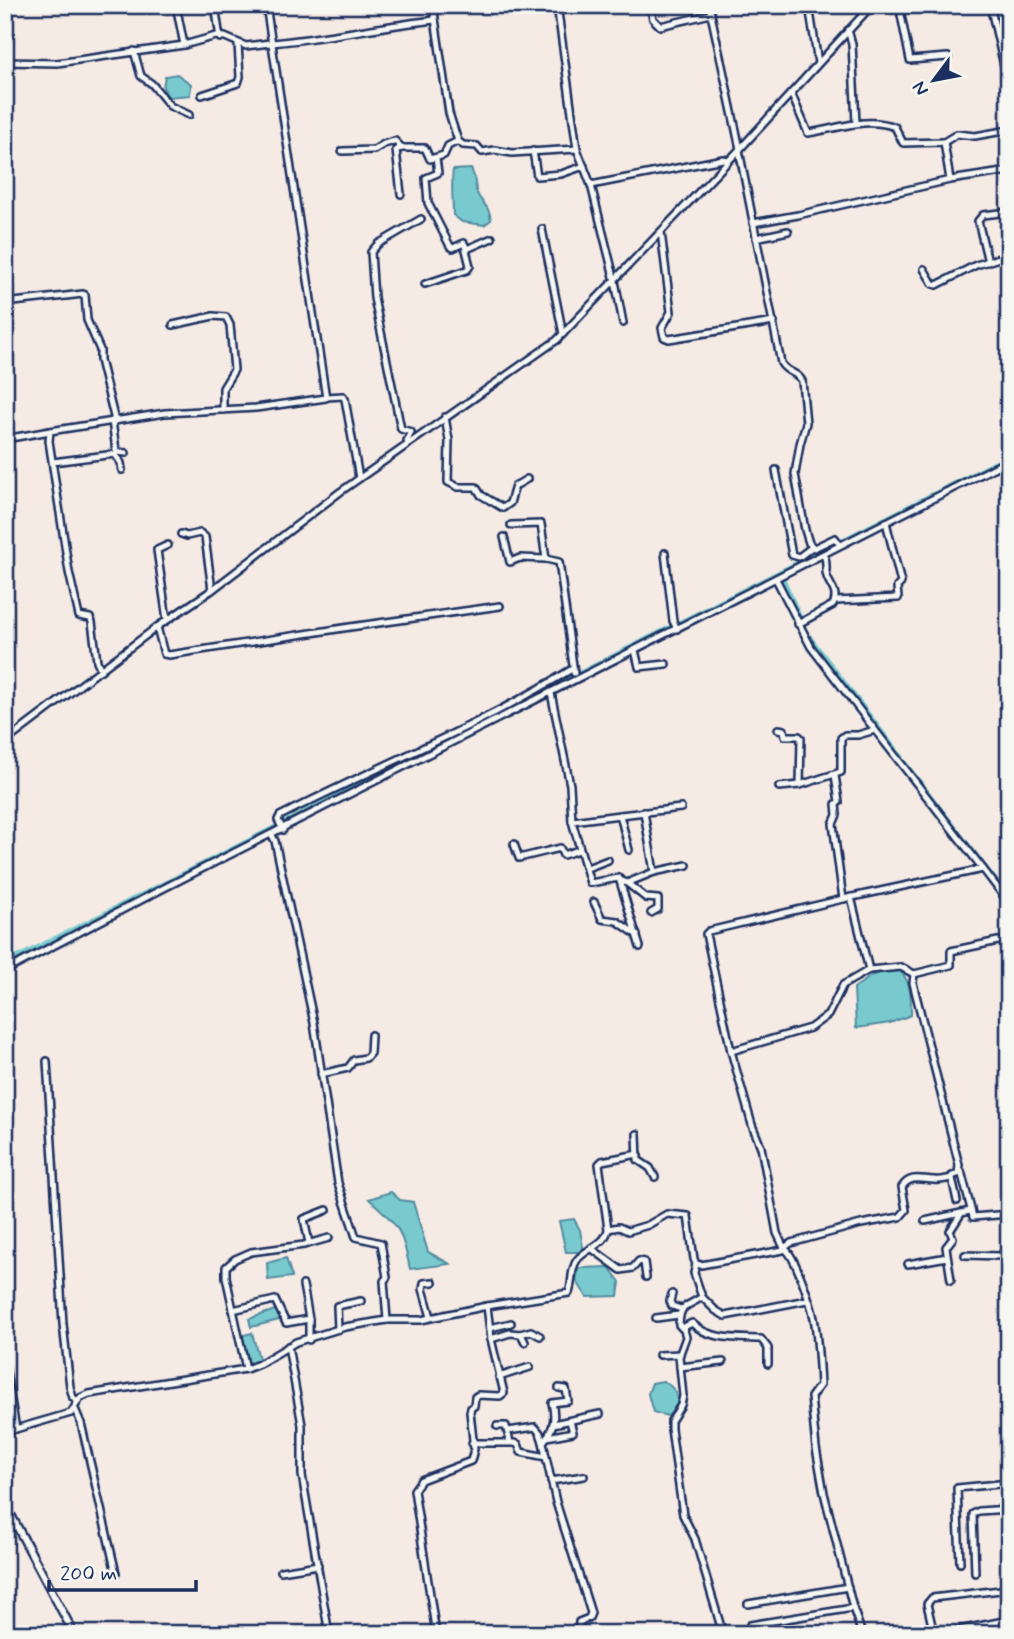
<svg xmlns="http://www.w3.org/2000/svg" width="1014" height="1639" font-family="Mynerve,sans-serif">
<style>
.water{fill:#78cace;stroke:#538ca1;stroke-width:2}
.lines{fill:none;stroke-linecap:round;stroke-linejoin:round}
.canal{stroke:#78cace;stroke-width:5}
.minor-casing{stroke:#1b2f5e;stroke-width:10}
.tertiary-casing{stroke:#1b2f5e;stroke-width:11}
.minor{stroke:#f6f6f2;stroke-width:5}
.tertiary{stroke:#f6f6f2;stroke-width:6}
</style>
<rect width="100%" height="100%" fill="#f5eae4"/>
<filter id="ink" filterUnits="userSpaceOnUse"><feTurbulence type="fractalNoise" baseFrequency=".0143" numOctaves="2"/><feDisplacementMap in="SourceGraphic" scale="14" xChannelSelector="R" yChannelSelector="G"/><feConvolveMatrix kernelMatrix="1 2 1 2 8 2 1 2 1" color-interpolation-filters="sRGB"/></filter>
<g filter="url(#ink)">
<g class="water">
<path d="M177 74 191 84 190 95 168 97 163 87 165 76Z"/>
<path d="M471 169C476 177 474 184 477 193 481 204 489 204 491 220L484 225 462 222 453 215C453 203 451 180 453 170Z"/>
<path d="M898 969C912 981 911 998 911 1015L890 1023 856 1028 854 988 873 975Z"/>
<path d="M391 1192 400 1200 413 1202 428 1252 450 1264 410 1269C402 1230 399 1225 369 1199Z"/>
<path d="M574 1219 580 1230 584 1252H566L559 1221Z"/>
<path d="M286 1258 292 1277 268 1280 267 1263Z"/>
<path d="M609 1267 620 1282 618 1296 587 1297 576 1280 579 1268Z"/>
<path d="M278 1309 283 1319 251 1327 249 1319Z"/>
<path d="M252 1333 260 1362 247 1367 240 1336Z"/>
<path d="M663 1381C677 1389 678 1394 677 1410L667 1416 653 1412 648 1394 652 1383Z"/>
</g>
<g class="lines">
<g class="canal">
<path d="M780 572 807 634 901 757"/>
<path d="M904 762 1009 898"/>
<path d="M5 964 1009 456"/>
</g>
<g class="minor-casing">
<g id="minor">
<path d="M176 5 184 45"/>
<path d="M215 5 220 38"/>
<path d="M433 5 449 113 458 141 463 145 477 146 482 152 495 150 512 153 577 149"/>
<path d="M557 5 577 149 591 185 615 281 623 323"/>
<path d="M650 5 653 19 660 26 711 14"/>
<path d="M709 5 740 149"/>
<path d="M809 5 818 63"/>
<path d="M899 5 910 60 948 57"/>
<path d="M990 5 1009 87"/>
<path d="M848 30 852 44 856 123"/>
<path d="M272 43C327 38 380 26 435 20"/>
<path d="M134 51 141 76 152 84 170 106 189 115"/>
<path d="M5 62 57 63 184 45 216 36 225 37 246 46 270 43"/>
<path d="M791 93 808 133C836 129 867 116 895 127L903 143 944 142 950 180"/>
<path d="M202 95 238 83 240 77 238 44"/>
<path d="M944 142 957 134 975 136 1009 130"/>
<path d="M739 150 781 363C786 373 798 372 802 381L806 423 800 444 795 474 805 530 809 543 814 548 835 538 840 545"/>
<path d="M342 151 374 150 384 144 395 141 402 148H425L430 159 444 155 448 146 458 141"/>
<path d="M533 151 537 176 561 174 584 166"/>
<path d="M436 158 438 173 426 178 428 203 450 246 453 248 464 243 467 249 492 238"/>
<path d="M591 185 723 159 729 160"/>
<path d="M401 194 396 150 402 148"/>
<path d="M753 223 798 215 950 180 1009 171"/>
<path d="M542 229 563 334"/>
<path d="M661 232 671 312 662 328 664 337 669 339 774 322"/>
<path d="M756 238 788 231"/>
<path d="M988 262 978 221 983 215 1009 212"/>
<path d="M924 269 933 284 937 285 976 265 1009 255"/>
<path d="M425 284 467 270 470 266 465 246"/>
<path d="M5 303 83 294 85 295 87 320 100 350V360L115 421"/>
<path d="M173 325 213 316 226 317 230 325 234 370 223 388V410"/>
<path d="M326 397 343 396 345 399 359 478"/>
<path d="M445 417 449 440 448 482 458 487H476L481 495 503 508 510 503 515 486 527 479"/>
<path d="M112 421 116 450 117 452 126 453"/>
<path d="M5 439 50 431"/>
<path d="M407 441 411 432 401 429 374 298 371 252 378 244 421 219"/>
<path d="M53 462 115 454 121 463 122 470"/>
<path d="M776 470 792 555 799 557 812 547"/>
<path d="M511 525 541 524 546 559 559 562 574 673"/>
<path d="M181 534 187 536 200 533 205 537 212 590"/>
<path d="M504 537 510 562 520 558 546 559"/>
<path d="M665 553 673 621 677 629"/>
<path d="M776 579 811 647 875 730"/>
<path d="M836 601 898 598 897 587 901 583 886 522"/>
<path d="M167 620 157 550 168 545"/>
<path d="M798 624 833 605C840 590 827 585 826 572 826 564 827 562 824 554"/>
<path d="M157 627 164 654 169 655 350 627 500 606"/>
<path d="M635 650 639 667 666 664"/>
<path d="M101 670 97 661 92 622 90 618 79 616 69 572 49 441 50 431 165 413 256 408 326 398 266 5"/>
<path d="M551 693 570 785 572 821 590 883 619 878 640 947"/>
<path d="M778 729 784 730 785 736H799L801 738 800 785"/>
<path d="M5 742 157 627 212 590 340 492 557 340 740 149 872 5"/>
<path d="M835 775 839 802 836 804 837 815 833 824 843 899"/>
<path d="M779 787 800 785 841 772V738L845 735H858L875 730 983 869"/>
<path d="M644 812 654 872"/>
<path d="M620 815 681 808"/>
<path d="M572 821 620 815 629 850"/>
<path d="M283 830 278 820 280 816C377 766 479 727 572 669"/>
<path d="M272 835 275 841 314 1023 338 1183 356 1237 381 1243 387 1277 384 1281 387 1320"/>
<path d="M514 844 519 858 560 848 563 855 579 850"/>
<path d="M587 868 608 860"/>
<path d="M620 880 627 883 654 872 687 865"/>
<path d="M627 883 646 898 658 899V909L651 913"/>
<path d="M851 897 869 970 901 967 914 974"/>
<path d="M594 902 602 919 617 921 637 935"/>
<path d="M5 971 162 889 1009 460"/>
<path d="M731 1051 810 1028 828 1015 843 985 869 970"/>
<path d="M47 1061 63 1324 70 1387 73 1398 78 1401"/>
<path d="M321 1074 348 1068 354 1060 366 1058 370 1053 371 1035"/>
<path d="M637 1134 638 1160 650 1168 655 1177"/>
<path d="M638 1154 602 1161 599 1164 608 1229 619 1227 628 1231 648 1225 667 1214 688 1216 694 1259 696 1264 701 1265 783 1250 784 1248 777 1233 761 1147 752 1125 731 1051 706 934 709 931 843 899 983 869 1009 903"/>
<path d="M961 1171 973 1217 1009 1214"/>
<path d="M952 1178 957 1201"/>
<path d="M925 1221 970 1211"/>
<path d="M309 1243 304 1219 327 1210"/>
<path d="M591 1248 621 1270 633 1268 639 1261 644 1262 646 1277"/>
<path d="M965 1255 1000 1256 1009 1247"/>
<path d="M696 1264 694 1273 702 1297C685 1308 680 1304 679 1325L684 1330 686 1337 679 1356 683 1396 681 1405 671 1421V1429L683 1515 695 1539 723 1634"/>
<path d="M908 1264 947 1257"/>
<path d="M951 1280 946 1247 953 1238 950 1231 961 1214"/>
<path d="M303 1285 309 1319V1340"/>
<path d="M672 1294 670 1301 672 1306 681 1309"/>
<path d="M702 1297 715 1310 725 1316 807 1300"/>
<path d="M233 1310 275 1300 286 1323 309 1319"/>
<path d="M431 1317 423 1289 424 1283 433 1282"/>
<path d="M656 1318 679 1315"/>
<path d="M490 1328 511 1323"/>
<path d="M682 1328 692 1323C708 1340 738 1338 761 1339L768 1348V1364"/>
<path d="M338 1329 337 1306 361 1301"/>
<path d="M520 1334 531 1331 540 1336"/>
<path d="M491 1339 510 1333 521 1334 525 1342"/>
<path d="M288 1346 302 1425V1475L329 1634"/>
<path d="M659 1355 680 1354"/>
<path d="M5 1365 16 1429"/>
<path d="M680 1367 723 1362"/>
<path d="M246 1369 226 1277V1267L235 1259 251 1252 304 1245 329 1238"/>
<path d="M499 1377 530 1367"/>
<path d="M75 1409 81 1423 116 1573"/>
<path d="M553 1424 600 1414"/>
<path d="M497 1426H506L510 1442"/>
<path d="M508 1431 535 1427 540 1433 543 1442"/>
<path d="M5 1432 71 1413 80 1398 89 1394 246 1369 259 1364 296 1342 345 1327 387 1320H421L487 1306 569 1293C573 1282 570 1270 577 1260 586 1248 606 1245 608 1229"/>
<path d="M547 1437 573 1432 570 1421"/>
<path d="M472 1443H514L518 1444 521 1452 546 1457 556 1502 591 1613 589 1618 579 1622V1634"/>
<path d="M546 1457 543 1442C554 1430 556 1418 552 1403L568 1401 566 1389 559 1388"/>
<path d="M551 1481 584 1476"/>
<path d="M960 1563 957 1488 1009 1483"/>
<path d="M281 1571 318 1565"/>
<path d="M975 1573 973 1514 979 1511 1009 1509"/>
<path d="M748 1604 848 1587"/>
<path d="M750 1625 853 1608"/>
<path d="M436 1634 414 1490 421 1480 471 1461 474 1449 470 1412 471 1408 474 1406 475 1397 478 1395 500 1396 504 1393 491 1339 487 1306"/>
<path d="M847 1634 862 1633"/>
<path d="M862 1634 853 1608 824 1493 816 1448 811 1397 820 1385C819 1365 818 1344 815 1324 813 1309 795 1254 784 1248L791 1243 861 1224 900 1217 906 1210 902 1187C911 1174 922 1180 934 1180 940 1181 946 1179 952 1178V1176L958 1174 959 1165 913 983 914 974 951 965V951L998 941 1009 943"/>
<path d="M934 1634 927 1604 932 1598 1009 1589"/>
<path d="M939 1634 1009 1620"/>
</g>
</g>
<g class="tertiary-casing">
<path id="tertiary" d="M5 1504 70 1626 72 1634"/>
</g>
<use href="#minor" class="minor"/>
<use href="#tertiary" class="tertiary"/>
</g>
</g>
<rect width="1014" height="1639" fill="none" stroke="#f6f6f2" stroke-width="28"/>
<rect x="14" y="14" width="986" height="1611" fill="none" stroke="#1b2f5e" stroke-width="2.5" filter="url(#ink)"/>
<g transform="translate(934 80) rotate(238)" stroke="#f6f6f2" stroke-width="5" paint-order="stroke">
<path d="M0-5L12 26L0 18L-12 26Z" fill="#1b2f5e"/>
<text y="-10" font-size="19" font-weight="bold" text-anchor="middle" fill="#1b2f5e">N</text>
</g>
<path d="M49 1580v10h147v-10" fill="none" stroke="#1b2f5e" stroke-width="3.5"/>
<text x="60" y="1580" font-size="21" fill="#1b2f5e" stroke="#f6f6f2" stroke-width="5" paint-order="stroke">200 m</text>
</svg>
